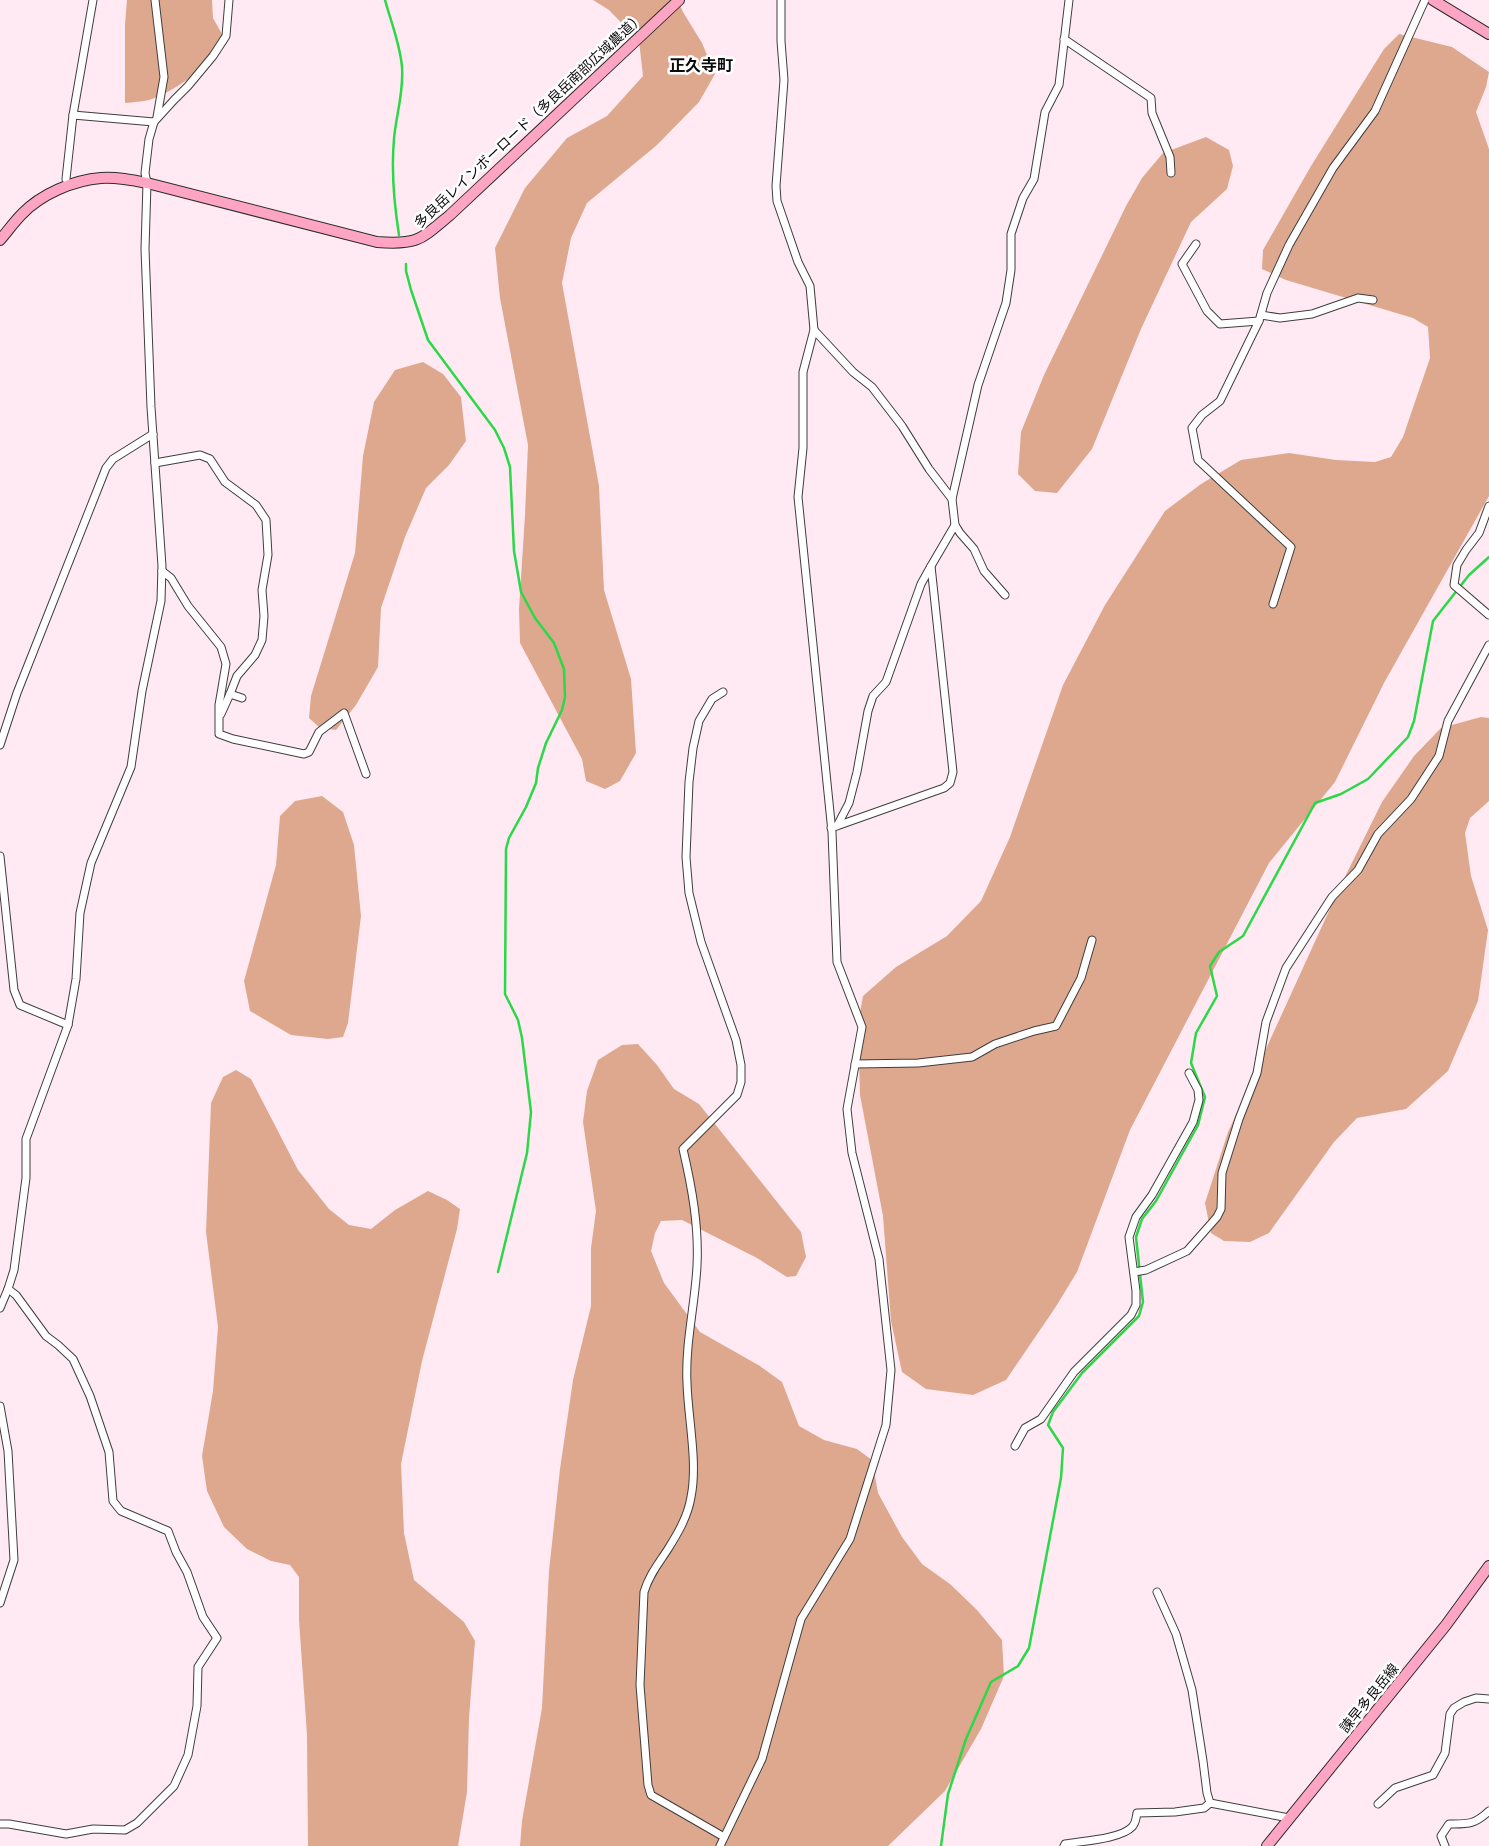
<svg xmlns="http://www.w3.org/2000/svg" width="1489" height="1846" font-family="Georgia,'Noto Sans JP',serif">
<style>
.forest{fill:#dea88f}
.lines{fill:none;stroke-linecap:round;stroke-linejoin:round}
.stream{stroke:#2bd847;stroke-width:2.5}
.street-casing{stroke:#3e3e3e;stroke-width:9}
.secondary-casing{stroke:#2d2d2d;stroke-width:12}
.street{stroke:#fff;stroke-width:7}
.secondary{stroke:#ffa5c4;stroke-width:10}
.labels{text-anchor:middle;stroke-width:5;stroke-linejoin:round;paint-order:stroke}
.street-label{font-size:14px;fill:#0b0b0b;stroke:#fff}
.quarter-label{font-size:16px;font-weight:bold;fill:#0b0b0b;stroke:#fff}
</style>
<rect width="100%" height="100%" fill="#ffeaf3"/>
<g class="forest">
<path d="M127 0H212L213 18 227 43C207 66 181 88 152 99 144 102 133 102 125 103V24Z"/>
<path d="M593 0H678L683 12 702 43 715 74 699 102 657 145 587 203 571 238 562 283 599 486 604 590 631 679 636 753 620 781 605 789 586 781 582 759 520 643 519 609 525 515 528 445 500 298 495 248 525 188 567 138 607 116 643 76 639 41 609 10Z"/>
<path d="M1399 34 1452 47 1489 72 1486 87 1476 112 1489 149V496L1384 683 1335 782 1269 863 1130 1130 1077 1272 1055 1308 1006 1380 973 1395 926 1389 902 1372 891 1321 883 1216 860 1095 858 1023 863 996 896 967 947 936 981 901 1010 837 1063 685 1105 605 1165 511 1201 484 1241 460 1289 453 1336 460 1375 462 1391 457 1403 437 1430 358 1428 327 1413 318 1286 280 1262 269 1263 250 1311 166 1384 49Z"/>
<path d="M1206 137 1229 150 1233 166 1227 189 1191 222 1141 329 1092 449 1057 493 1035 491 1018 474 1021 432 1044 375 1126 206 1142 178 1163 153Z"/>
<path d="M423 362 443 374 461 397 466 441 449 465 426 488 405 537 381 608 378 667 356 705 336 730 320 728 309 718 311 696 355 553 363 456 374 402 395 370Z"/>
<path d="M1481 717 1489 718V801L1470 818 1465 833 1471 876 1488 930 1478 1001 1448 1071 1406 1109 1357 1118 1334 1142 1269 1233 1250 1242 1224 1241 1211 1233 1205 1203 1228 1132 1339 889 1382 802 1414 756 1441 728Z"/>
<path d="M322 796 343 812 354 845 361 916 348 1023 343 1037 328 1039 291 1035 250 1011 244 981 276 865 280 816 295 801Z"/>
<path d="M638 1044 657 1065 674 1089 699 1104 801 1232 806 1257 796 1276 787 1277 757 1258 682 1220 661 1221 655 1233 651 1251 664 1283 700 1332 760 1366 782 1382 799 1426 824 1440 857 1449 872 1460 878 1493 902 1537 922 1564 950 1584 977 1610 1002 1640 1004 1676 981 1729 945 1791 888 1846H520L522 1821 542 1708 549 1571 560 1469 573 1380 591 1306V1248L596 1211 583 1122 587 1091 598 1060 622 1045Z"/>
<path d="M236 1070 251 1079 298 1170 329 1209 349 1225 371 1229 395 1210 428 1191 447 1200 460 1209 457 1229 422 1361 401 1464 404 1533 414 1580 464 1622 475 1641 469 1718 467 1792 458 1846H308L307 1735 299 1620V1577L290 1565 271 1561 247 1549 224 1527 207 1491 202 1456 213 1391 218 1327 206 1232 211 1103 223 1077Z"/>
</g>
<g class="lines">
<g class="stream">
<path d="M385 0C391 22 400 44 402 67 404 92 396 115 394 139 391 172 394 203 399 235"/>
<path d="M406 264V271L411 290 428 340 495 430 504 448 510 467 514 551 521 592 535 618 554 643 564 669 565 697 562 710 546 743 538 768 536 783 526 807 509 838 506 849 505 994 518 1020 522 1038 531 1112 527 1153 498 1272"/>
<path d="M941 1846 948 1794 966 1739 991 1682 1018 1666 1029 1648 1061 1478 1063 1448 1048 1425 1053 1412 1082 1373 1139 1316 1143 1302 1136 1237 1142 1219 1156 1201 1198 1125 1205 1097 1191 1063 1196 1033 1217 996 1210 966 1219 952 1243 936 1315 803 1341 794 1368 779 1408 737 1414 721 1433 621 1469 575 1489 557"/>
</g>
<g class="street-casing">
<g id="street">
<path d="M155 0 164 77 157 117"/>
<path d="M1064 39 1151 98 1152 113 1170 157 1171 173"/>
<path d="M73 115 154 122"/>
<path d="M66 179 73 115 93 0"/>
<path d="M1196 244 1182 264 1207 311 1220 324 1259 321"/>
<path d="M1261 315 1280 318 1312 314 1358 298 1373 300"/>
<path d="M814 330 853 372 872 387 902 426 929 469 952 499"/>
<path d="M155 463 200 455 210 459 225 482 256 505 266 520 268 555 262 590 264 616 262 640 255 655 237 676 230 694"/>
<path d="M1489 506 1479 533 1466 550 1457 565 1454 585 1489 615"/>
<path d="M931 566 955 525"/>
<path d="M162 571 171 578 188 606 221 647 226 664 219 705V734L233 739 304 754 309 752 319 732 344 713 366 774"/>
<path d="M1005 595 984 571 974 549 960 533 955 525 952 499 978 385 1006 303 1011 270V234L1023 198 1034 179 1045 112 1059 85 1069 0"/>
<path d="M1273 604 1291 547 1198 460 1192 428 1202 415 1220 401 1259 321 1267 293 1289 245 1333 168 1375 111 1425 0"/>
<path d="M723 692 712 699 699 721 693 748 689 782 686 857 689 893 701 942 736 1040 741 1065V1082L737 1095 683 1149C692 1188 699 1226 697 1266 695 1305 685 1344 687 1383 688 1418 698 1463 691 1497 688 1516 678 1533 668 1549 659 1563 649 1575 644 1592L640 1685 648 1785 651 1795 724 1837"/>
<path d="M221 714 230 694 242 698"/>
<path d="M0 745 17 693 106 468 113 459 153 434"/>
<path d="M831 828 944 788 950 783 953 772 931 566 921 584 886 682 873 696 868 711 857 772 849 803 837 826"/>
<path d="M0 856 14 990 20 1005 68 1025"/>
<path d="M855 1064 918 1063 972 1057 995 1044 1034 1031 1056 1026 1081 978 1092 940"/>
<path d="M1134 1272 1146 1270 1187 1251 1217 1217 1221 1209 1222 1173 1239 1119 1257 1073 1266 1022 1286 968 1332 897 1358 870 1378 834 1411 799 1439 756 1448 721 1489 645"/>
<path d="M0 1308 8 1289 14 1270 26 1178V1139L68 1025 76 979 80 913 91 863 131 767 142 691 161 601 162 566 151 407 145 249 147 183 145 173 149 139 154 122 174 100 188 86 213 56 226 36 229 0"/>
<path d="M0 1406 8 1451 14 1560 0 1603"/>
<path d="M1015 1446 1025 1428 1041 1419 1074 1372 1131 1315 1136 1305V1291L1129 1237 1136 1217 1152 1195 1193 1122 1199 1100 1198 1090 1189 1073"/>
<path d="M1157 1592 1176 1634 1192 1690 1203 1761 1207 1793 1210 1803"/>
<path d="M1378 1804 1395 1788 1433 1775 1445 1753 1450 1714 1454 1708 1464 1702 1476 1698 1489 1699"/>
<path d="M0 1824H9L66 1834 93 1829 125 1830 137 1823 174 1786 188 1755 197 1706 198 1667 217 1638 203 1617 187 1572 176 1552 168 1531 121 1511 113 1501 109 1452 90 1396 73 1359 58 1345 46 1336 16 1295 8 1289"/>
<path d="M720 1846 762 1759 801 1619 850 1539 886 1425 891 1370 879 1259 852 1153 847 1109 862 1027 837 962 832 832 798 497 803 448V372L814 330 810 286 798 262 777 201 776 186 784 80 781 41V0"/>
<path d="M1064 1846 1065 1844C1081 1841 1121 1839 1132 1827 1136 1823 1136 1818 1137 1813L1175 1812 1204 1808 1210 1803 1289 1818"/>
<path d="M1445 1846 1441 1836 1449 1824C1468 1824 1474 1825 1489 1811"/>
</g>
</g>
<g class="secondary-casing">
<g id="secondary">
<path d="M1433 0 1489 34"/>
<path d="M0 240C7 232 14 222 22 214 41 194 74 180 101 178 117 177 132 180 147 183L377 242C418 245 420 240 450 215L679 0"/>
<path d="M1267 1846 1446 1625 1489 1566"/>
</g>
</g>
<use href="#street" class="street"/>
<use href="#secondary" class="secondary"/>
</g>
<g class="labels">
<g class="street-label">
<text transform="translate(529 120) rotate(-43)" y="5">多良岳レインボーロード（多良岳南部広域農道）</text>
<text transform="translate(1369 1698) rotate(-51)" y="5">諫早多良岳線</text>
</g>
<g class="quarter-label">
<text x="701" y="71">正久寺町</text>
</g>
</g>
</svg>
